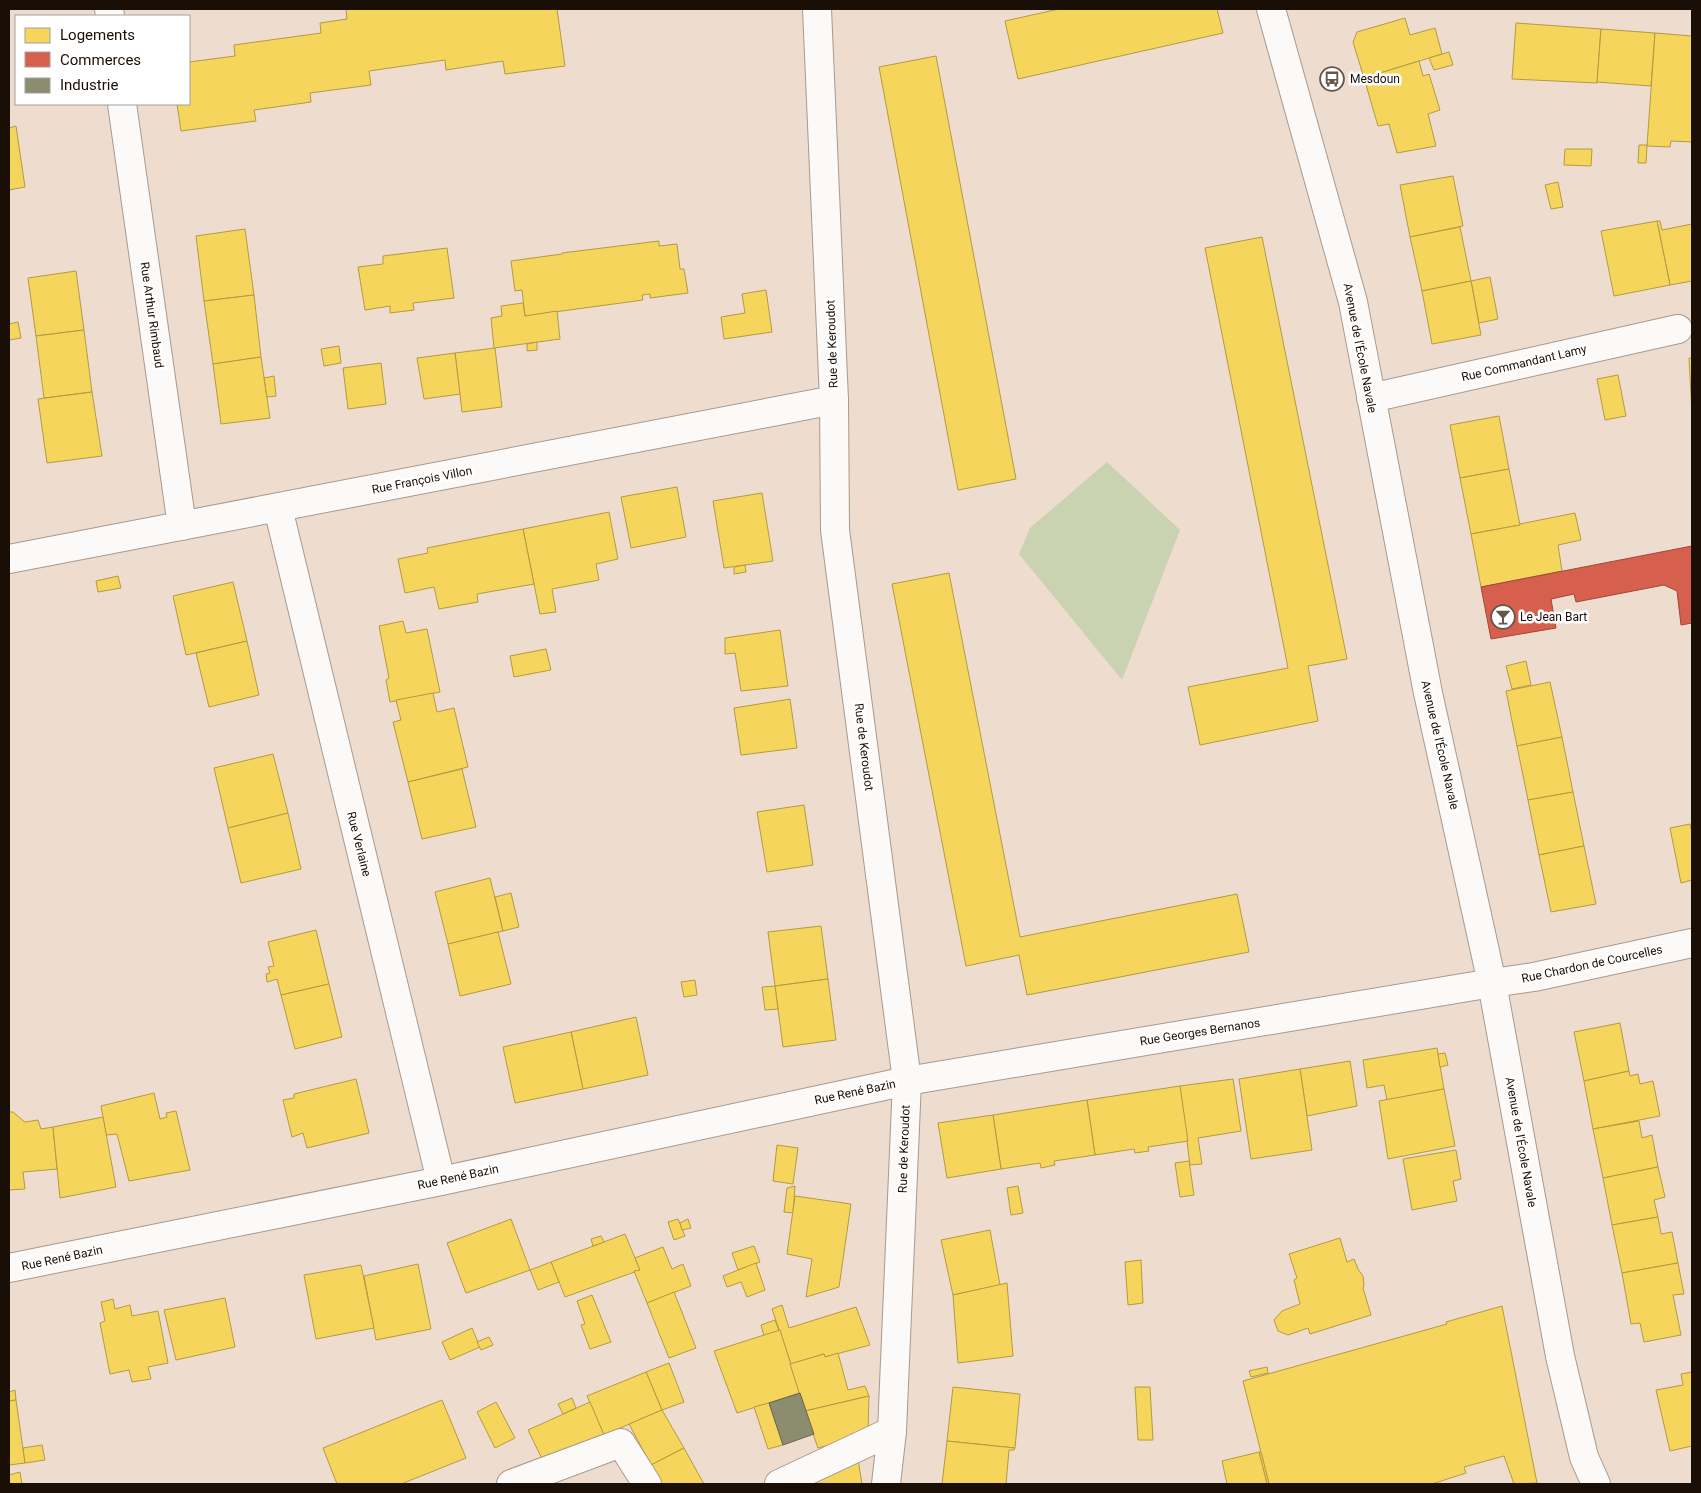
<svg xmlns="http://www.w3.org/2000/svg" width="1701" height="1493" font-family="Roboto,sans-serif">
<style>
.green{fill:#c9d3b1}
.homes{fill:#f6d55c;stroke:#b49a42}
.shops{fill:#d6604d;stroke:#9e4838}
.industry{fill:#8c8c6e;stroke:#6a664f}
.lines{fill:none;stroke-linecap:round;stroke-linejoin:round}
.minor-casing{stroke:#a79a8f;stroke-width:30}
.minor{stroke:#fcfaf8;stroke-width:28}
.labels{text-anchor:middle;stroke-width:5;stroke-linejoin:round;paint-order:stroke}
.poi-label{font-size:12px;fill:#1a0f06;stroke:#fff;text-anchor:start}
.street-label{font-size:12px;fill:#1a0f06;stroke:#fff}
</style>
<rect width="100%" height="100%" fill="#eedcce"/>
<path class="green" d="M1107 462 1180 530 1122 680 1019 554 1030 528Z"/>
<g class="homes">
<path d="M346 9H557L565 66 505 74 503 61 446 70 445 60 369 71 371 85 310 93 311 102 254 110 256 121 181 131 177 104H189V62L235 56 234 45 321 33 320 23 347 19Z"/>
<path d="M1059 9H1217L1223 33 1018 79 1005 21Z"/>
<path d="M1405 18 1410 35 1435 28 1442 54 1364 78 1353 42 1357 32Z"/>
<path d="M1516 23 1601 29 1597 83 1512 79Z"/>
<path d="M1601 29 1655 33 1651 86 1597 82Z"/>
<path d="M1655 33 1692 36V142L1671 141 1670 147 1647 146Z"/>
<path d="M1449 52 1453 65 1434 70 1429 58Z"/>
<path d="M936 56 1016 479 958 490 879 67Z"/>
<path d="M1419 61 1423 76 1429 74 1440 110 1428 114 1436 146 1397 153 1389 124 1378 126 1364 78Z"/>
<path d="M16 126 25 187 9 190V128Z"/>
<path d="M1639 145H1647L1646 163H1638Z"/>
<path d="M1565 149H1592L1591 166 1564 165Z"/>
<path d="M1453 176 1463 226 1410 237 1400 185Z"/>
<path d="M1558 182 1563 207 1551 209 1545 185Z"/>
<path d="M1657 221H1660L1662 230 1692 224V281L1670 285Z"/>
<path d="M1657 221 1670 285 1614 296 1601 231Z"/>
<path d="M1460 227 1471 281 1422 291 1410 237Z"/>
<path d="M245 229 254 295 204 301 196 236Z"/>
<path d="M1262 237 1347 659 1308 666 1318 721 1200 745 1188 687 1288 668 1205 248Z"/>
<path d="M659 241V246L677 244 680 269H684L688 293 650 298V294L642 295 643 300 525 316 522 290 515 291 511 261 562 254V253Z"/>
<path d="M447 248 454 298 413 303 414 310 390 313V306L365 310 358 267 383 264V256Z"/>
<path d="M76 271 84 330 36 336 28 278Z"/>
<path d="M1490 277 1498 319 1479 323 1471 281Z"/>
<path d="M1471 281 1481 335 1432 344 1422 291Z"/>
<path d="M766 290 772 332 724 339 721 317 745 313 742 294Z"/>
<path d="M254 295 261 357 213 364 204 301Z"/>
<path d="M523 303 525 316 557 311 560 339 494 348 491 318 502 316 501 306Z"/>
<path d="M18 322 21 338 9 340V324Z"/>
<path d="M84 330 92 392 44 398 36 336Z"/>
<path d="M537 342V350L527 351V344Z"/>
<path d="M339 346 341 363 324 366 321 349Z"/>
<path d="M495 348 502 407 462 412 455 353Z"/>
<path d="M455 353 460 394 424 399 417 358Z"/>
<path d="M261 357 270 418 221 424 213 364Z"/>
<path d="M1689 358H1692V413Z"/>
<path d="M381 363 386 404 348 409 343 368Z"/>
<path d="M1618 375 1626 416 1605 420 1597 379Z"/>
<path d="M274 376 276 396 267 397 264 378Z"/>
<path d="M92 392 102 456 47 463 38 399Z"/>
<path d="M1499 416 1509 469 1460 478 1450 425Z"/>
<path d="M1509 469 1520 525 1471 534 1460 478Z"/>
<path d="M677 487 686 537 631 548 621 497Z"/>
<path d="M762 493 773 561 724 568 713 501Z"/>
<path d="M609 512 618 559 596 564 599 580 552 589 556 612 540 614 523 529Z"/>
<path d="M1575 513 1581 540 1558 545 1562 571 1481 587 1471 534 1520 525V524Z"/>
<path d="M523 529 534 584 477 594 478 602 439 609 434 587 405 593 398 559 428 553 427 548Z"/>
<path d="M745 565 746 572 734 574V567Z"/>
<path d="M949 573 1020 937 1237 894 1249 952 1027 995 1019 955 966 966 892 584Z"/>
<path d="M118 576 121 588 98 592 96 581Z"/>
<path d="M233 582 247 641 186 655 173 596Z"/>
<path d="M403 621 406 633 427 629 440 692 390 702 386 680 389 678 379 626Z"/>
<path d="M780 630 788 686 741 691 735 653 725 654V638Z"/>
<path d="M247 641 259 695 209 707 196 653Z"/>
<path d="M546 649 551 670 514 677 510 656Z"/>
<path d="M1526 661 1531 685 1512 689 1506 666Z"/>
<path d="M1550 682 1562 737 1517 746 1506 691Z"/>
<path d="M433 693 437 712 454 708 468 767 408 782 393 722 401 720 396 700Z"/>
<path d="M790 699 797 748 741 755 734 708Z"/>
<path d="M1562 737 1573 792 1528 800 1517 746Z"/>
<path d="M273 754 288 813 228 828 214 768Z"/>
<path d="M462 769 476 827 422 839 408 782Z"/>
<path d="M1573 792 1584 846 1539 855 1528 800Z"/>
<path d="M804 805 813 865 767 872 757 812Z"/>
<path d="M288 813 301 869 241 883 228 828Z"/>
<path d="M1690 824 1692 833V880L1681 883 1670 828Z"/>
<path d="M1584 846 1596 904 1551 912 1539 855Z"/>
<path d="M490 878 503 931 448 944 435 892Z"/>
<path d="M511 893 519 927 503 931 495 897Z"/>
<path d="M821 926 828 979 775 986 768 932Z"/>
<path d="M316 930 329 984 281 995 277 979 267 982 266 974 270 973 268 967 274 966 268 942Z"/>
<path d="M498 932 511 984 460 996 448 944Z"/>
<path d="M828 979 836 1040 783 1047 775 986Z"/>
<path d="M695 980 697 995 684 997 681 982Z"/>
<path d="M329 984 342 1037 295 1049 281 995Z"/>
<path d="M775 986 778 1009 765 1010 762 987Z"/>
<path d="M636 1017 648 1075 583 1089 571 1032Z"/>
<path d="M1620 1023 1629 1071 1584 1081 1574 1032Z"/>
<path d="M571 1032 583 1089 515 1103 503 1047Z"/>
<path d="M1437 1048 1444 1089 1387 1100 1384 1085 1367 1088 1363 1060Z"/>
<path d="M1445 1053 1448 1065 1440 1067 1438 1054Z"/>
<path d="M1350 1061 1357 1106 1307 1116 1300 1069Z"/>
<path d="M1300 1069 1312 1150 1251 1159 1239 1079Z"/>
<path d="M1629 1071 1630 1076 1638 1074 1640 1084 1653 1081 1660 1116 1593 1129 1584 1081Z"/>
<path d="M356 1079 369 1133 307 1148 303 1133 292 1137 283 1100 294 1098V1094Z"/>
<path d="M1233 1079 1241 1131 1198 1138 1202 1164 1190 1165 1180 1086Z"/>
<path d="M1180 1086 1188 1141 1148 1147 1149 1151 1135 1153 1134 1149 1095 1155 1087 1100Z"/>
<path d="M1444 1089 1455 1146 1388 1159 1379 1101Z"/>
<path d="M154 1093 160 1119 167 1117 166 1113 176 1111 190 1170 129 1181 117 1134 106 1135 101 1106Z"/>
<path d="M1087 1100 1095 1155 1054 1161 1055 1165 1041 1168 1040 1163 1001 1169 993 1115Z"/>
<path d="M9 1112H13L25 1122 38 1120 41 1129 53 1127 57 1169 23 1172 25 1189 9 1190Z"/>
<path d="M993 1115 1001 1169 947 1178 938 1123Z"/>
<path d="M103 1117 116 1187 60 1198 53 1127Z"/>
<path d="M1639 1121 1642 1138 1652 1135 1658 1167 1603 1178 1593 1129Z"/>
<path d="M777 1145 798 1148 793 1184 773 1181Z"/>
<path d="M1456 1150 1461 1179 1453 1181 1457 1201 1412 1210 1403 1159Z"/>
<path d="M1189 1161 1194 1195 1180 1197 1175 1163Z"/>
<path d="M1658 1167 1665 1197 1654 1200 1658 1217 1612 1225 1603 1178Z"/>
<path d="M795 1186 793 1213 784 1212 787 1188Z"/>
<path d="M1018 1186 1023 1213 1011 1215 1007 1188Z"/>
<path d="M795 1196 851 1204 839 1287 806 1297 812 1259 787 1254Z"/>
<path d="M1658 1217 1661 1234 1672 1232 1678 1263 1622 1273 1612 1225Z"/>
<path d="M511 1219 530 1270 466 1293 447 1243Z"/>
<path d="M678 1219 685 1236 674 1240 668 1222Z"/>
<path d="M688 1219 691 1228 682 1230 680 1223Z"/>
<path d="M990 1230 1000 1285 953 1295 941 1240Z"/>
<path d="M625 1234 640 1270 565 1297 551 1262Z"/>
<path d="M601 1236 604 1242 593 1246 591 1239Z"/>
<path d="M1340 1238 1347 1262 1354 1259 1358 1269 1363 1276 1364 1285 1363 1288 1371 1315 1310 1334 1308 1328 1288 1335 1278 1331 1274 1320 1282 1311 1300 1304 1294 1280 1297 1278 1289 1254Z"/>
<path d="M754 1246 760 1262 738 1270 732 1253Z"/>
<path d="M663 1247 672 1269 683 1264 691 1286 647 1303 634 1271 640 1270 635 1258Z"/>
<path d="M1141 1260 1143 1303 1128 1305 1125 1262Z"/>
<path d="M551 1262 559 1282 538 1290 530 1270Z"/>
<path d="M756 1263 765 1290 747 1297 741 1282 727 1287 723 1276Z"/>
<path d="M1678 1263 1684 1294 1673 1295 1681 1335 1644 1342 1640 1323 1631 1324 1622 1273Z"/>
<path d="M418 1264 431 1329 376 1340 364 1276Z"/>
<path d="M361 1265 374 1328 316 1339 304 1275Z"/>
<path d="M1007 1283 1013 1356 958 1363 953 1295Z"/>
<path d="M674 1292 696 1348 669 1358 647 1303Z"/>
<path d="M592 1295 611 1342 590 1349 581 1325 585 1324 577 1301Z"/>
<path d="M225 1298 235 1347 176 1360 164 1310Z"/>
<path d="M113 1299 115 1309 130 1305 132 1316 158 1311 168 1363 148 1367 151 1379 132 1382 129 1370 110 1374 100 1323 105 1321 101 1302Z"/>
<path d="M782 1305 789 1328 856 1307 870 1345 825 1357 824 1354 791 1364 772 1309Z"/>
<path d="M1502 1306 1537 1483 1514 1484 1504 1456 1464 1467 1466 1473 1432 1484H1269L1243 1381 1447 1324 1446 1322Z"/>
<path d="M775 1320 779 1331 764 1336 761 1325Z"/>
<path d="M472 1328 480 1347 450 1360 442 1342Z"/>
<path d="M780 1330 800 1393 737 1413 714 1351Z"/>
<path d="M489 1337 493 1345 481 1350 477 1342Z"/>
<path d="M838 1353 848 1390 865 1386 869 1396 805 1411 790 1364 824 1354 825 1357Z"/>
<path d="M669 1363 684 1402 662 1410 646 1372Z"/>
<path d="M1267 1367 1268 1373 1251 1377 1249 1371Z"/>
<path d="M646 1372 662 1410 604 1435 587 1396Z"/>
<path d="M1692 1372V1446L1670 1451 1656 1390 1683 1385 1681 1374Z"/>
<path d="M953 1387 1020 1394 1015 1448 947 1441Z"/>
<path d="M1135 1387H1150L1153 1440H1138Z"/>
<path d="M15 1390 16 1400 9 1401V1392Z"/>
<path d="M869 1396 868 1431 851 1434 852 1439 818 1448 805 1411Z"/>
<path d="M572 1398 576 1408 563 1414 558 1404Z"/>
<path d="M16 1400 25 1463 9 1465V1401Z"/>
<path d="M442 1400 466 1458 401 1484H337L323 1448Z"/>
<path d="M496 1402 515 1438 495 1448 477 1412Z"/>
<path d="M590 1402 604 1435 543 1461 528 1430Z"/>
<path d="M769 1403 783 1445 768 1449 754 1407Z"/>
<path d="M662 1410 684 1448 651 1465 629 1424Z"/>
<path d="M947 1441 1015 1448 1014 1450H1009L1006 1484H942Z"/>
<path d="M42 1445 45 1460 25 1463 23 1448Z"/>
<path d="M684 1448 704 1484H661L651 1465Z"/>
<path d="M1259 1452H1261L1269 1484H1267Z"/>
<path d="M1259 1452 1267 1484H1227L1222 1461Z"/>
<path d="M858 1459 862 1484H810Z"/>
<path d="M20 1472 22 1484H9V1475Z"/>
</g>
<path class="shops" d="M1692 546V623L1681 625 1677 591 1664 585 1576 602 1574 594 1551 599 1556 628 1491 639 1481 587Z"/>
<path class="industry" d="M800 1393 814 1434 783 1445 769 1403Z"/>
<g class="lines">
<g class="minor-casing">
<g id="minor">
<path d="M109 9 110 16"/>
<path d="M817 9 834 400 835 530 907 1081 892 1431 886 1484"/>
<path d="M1271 9 1353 302 1428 693 1492 983 1560 1356 1584 1457 1596 1484"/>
<path d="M122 104 182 526"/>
<path d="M1371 398 1678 329"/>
<path d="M278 508 441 1181"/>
<path d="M9 559 834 400"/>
<path d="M9 1268 441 1181 907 1081 1492 983 1534 977 1692 943"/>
<path d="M511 1484 621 1443 647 1484"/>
<path d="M779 1484 892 1431"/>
</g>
</g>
<use href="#minor" class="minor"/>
</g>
<defs>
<g id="bus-ring" transform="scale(1.25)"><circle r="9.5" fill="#fff" stroke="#64574c" stroke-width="1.5"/><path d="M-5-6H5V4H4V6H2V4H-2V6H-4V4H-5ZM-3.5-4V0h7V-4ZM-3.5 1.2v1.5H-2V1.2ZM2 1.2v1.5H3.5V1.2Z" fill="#64574c"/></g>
<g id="bar-ring" transform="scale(1.25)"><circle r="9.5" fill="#fff" stroke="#64574c" stroke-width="1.5"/><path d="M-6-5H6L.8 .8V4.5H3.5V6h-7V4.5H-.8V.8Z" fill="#64574c"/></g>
</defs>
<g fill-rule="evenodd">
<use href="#bus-ring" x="1332" y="79"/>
<use href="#bar-ring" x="1503" y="617"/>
</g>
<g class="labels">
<g class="poi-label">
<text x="1350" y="83">Mesdoun</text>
<text x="1520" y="621">Le Jean Bart</text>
</g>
<g class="street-label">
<text transform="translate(152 315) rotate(82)" y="4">Rue Arthur Rimbaud</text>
<text transform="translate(832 344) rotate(-92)" y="4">Rue de Keroudot</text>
<text transform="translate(1360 348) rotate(79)" y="4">Avenue de l'École Navale</text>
<text transform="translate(1524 363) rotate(-13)" y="4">Rue Commandant Lamy</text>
<text transform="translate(422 480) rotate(-11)" y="4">Rue François Villon</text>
<text transform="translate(1440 745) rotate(77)" y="4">Avenue de l'École Navale</text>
<text transform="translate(864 747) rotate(83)" y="4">Rue de Keroudot</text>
<text transform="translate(359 844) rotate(76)" y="4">Rue Verlaine</text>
<text transform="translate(1592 964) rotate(-12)" y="4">Rue Chardon de Courcelles</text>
<text transform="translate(1200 1032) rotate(-9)" y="4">Rue Georges Bernanos</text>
<text transform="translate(855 1092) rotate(-12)" y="4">Rue René Bazin</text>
<text transform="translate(1521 1142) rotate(80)" y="4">Avenue de l'École Navale</text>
<text transform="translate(904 1149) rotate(-88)" y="4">Rue de Keroudot</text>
<text transform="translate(458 1177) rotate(-12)" y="4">Rue René Bazin</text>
<text transform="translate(62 1258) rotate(-12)" y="4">Rue René Bazin</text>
</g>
</g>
<rect width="1701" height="1493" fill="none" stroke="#1a0f06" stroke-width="20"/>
<rect x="15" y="15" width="175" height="90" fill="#ffffff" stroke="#a39f9b"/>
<rect x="25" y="28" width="25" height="15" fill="#f6d55c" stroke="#a39f9b"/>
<text x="60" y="40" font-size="15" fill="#1a0f06">Logements</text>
<rect x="25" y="52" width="25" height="15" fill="#d6604d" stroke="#a39f9b"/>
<text x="60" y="65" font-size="15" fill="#1a0f06">Commerces</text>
<rect x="25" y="78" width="25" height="15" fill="#8c8c6e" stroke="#a39f9b"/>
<text x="60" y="90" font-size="15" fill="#1a0f06">Industrie</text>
</svg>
